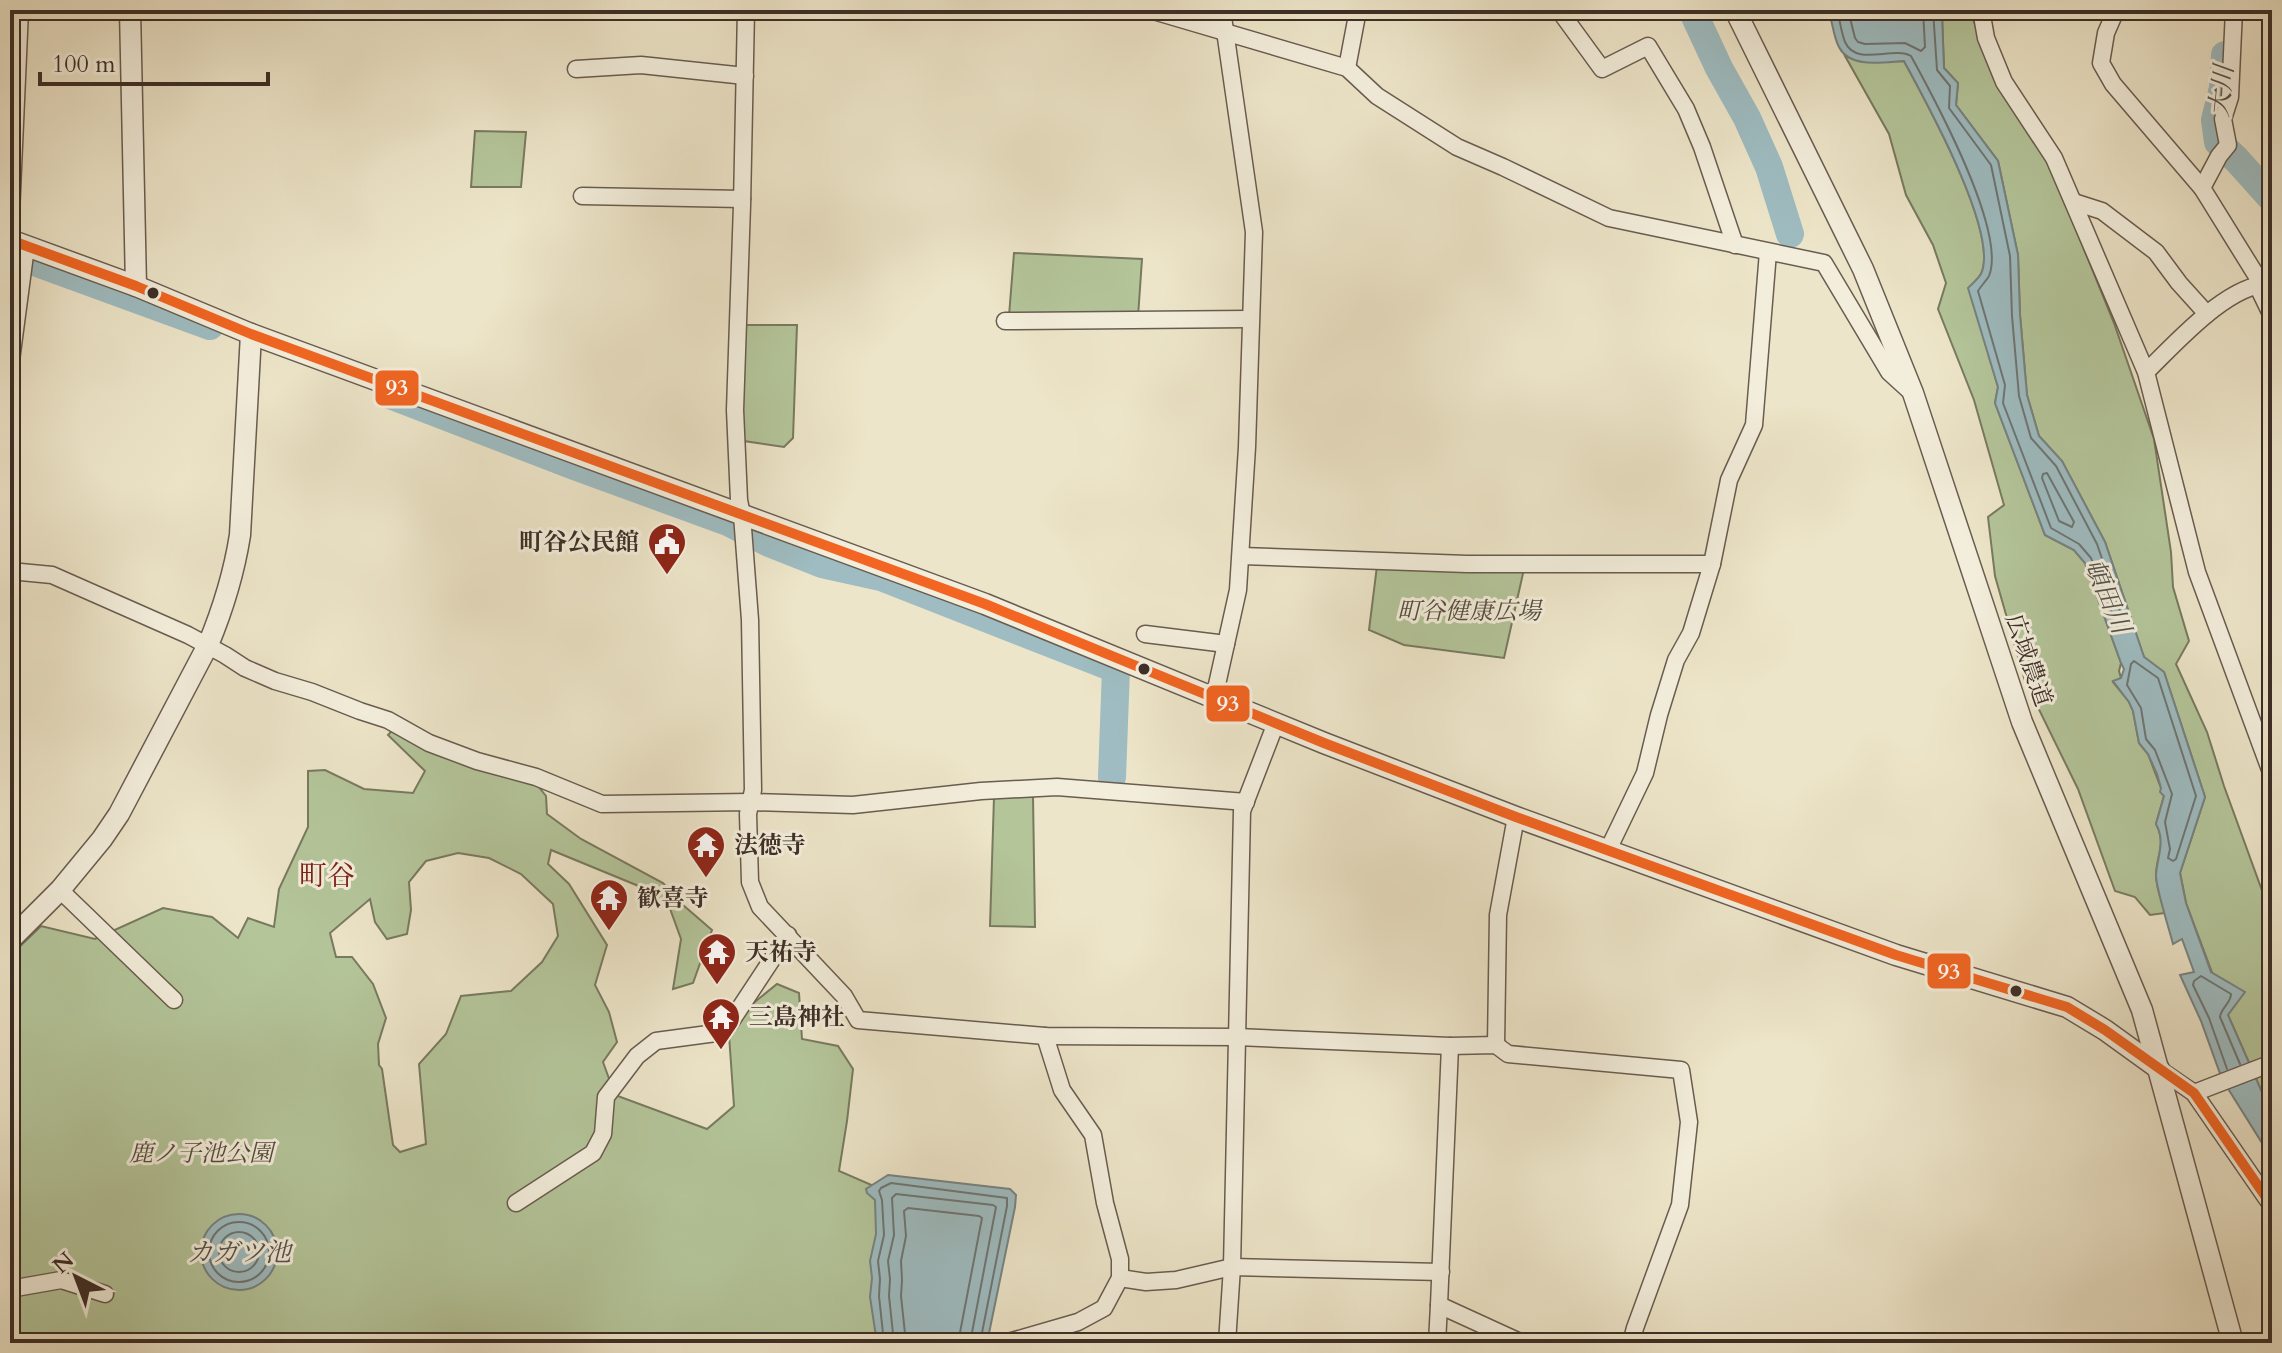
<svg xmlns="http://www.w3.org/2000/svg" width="2282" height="1353" font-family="Cardo,'Noto Serif JP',serif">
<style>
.green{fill:#b4c59a;stroke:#787a60;stroke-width:2;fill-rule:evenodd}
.water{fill:#9ebcc1;stroke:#778383;stroke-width:2}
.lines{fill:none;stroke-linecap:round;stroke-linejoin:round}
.shore{stroke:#6e7574;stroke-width:2}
.river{stroke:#9ebcc1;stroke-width:28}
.minor-casing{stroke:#695c50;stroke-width:19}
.tertiary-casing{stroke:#695c50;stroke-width:23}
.minor{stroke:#f3eedc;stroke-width:16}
.tertiary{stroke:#f3eedc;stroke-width:20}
.bus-1-casing{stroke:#f3eedc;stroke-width:16}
.bus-1{stroke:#f26522;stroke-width:10}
.bus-dot{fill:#3d2e27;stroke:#f3eedc;stroke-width:3}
.labels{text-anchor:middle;stroke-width:6;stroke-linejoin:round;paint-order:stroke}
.poi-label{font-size:24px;font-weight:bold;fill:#3d2e27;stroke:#f3eedc;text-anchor:start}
.park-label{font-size:24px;font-style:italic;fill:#554c3e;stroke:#f3eedc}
.street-label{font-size:24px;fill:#3d2e27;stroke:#f3eedc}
.water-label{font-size:26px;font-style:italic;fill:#55524e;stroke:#f3eedc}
.quarter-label{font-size:28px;fill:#7a1f14;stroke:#f3eedc}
.line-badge{stroke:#f3eedc;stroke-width:3}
.badge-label{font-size:22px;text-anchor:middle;font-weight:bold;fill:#fff}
</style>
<rect width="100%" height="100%" fill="#ede5c9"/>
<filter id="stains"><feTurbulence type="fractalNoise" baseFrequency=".0025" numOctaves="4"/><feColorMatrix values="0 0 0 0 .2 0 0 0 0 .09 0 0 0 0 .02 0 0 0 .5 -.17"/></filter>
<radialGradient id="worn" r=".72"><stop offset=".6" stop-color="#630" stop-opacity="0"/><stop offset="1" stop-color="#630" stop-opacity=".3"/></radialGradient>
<g class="green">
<path d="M1939 10H1970L1990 69 2032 139 2047 158 2114 323 2154 439 2171 552 2173 587 2189 641 2176 664 2207 732 2224 786 2272 918V1115L2228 1015 2186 903 2180 873 2205 797 2164 672 2144 657 2105 542 2062 461 2039 436 2027 395 2020 315 2018 255 1998 161 1956 105 1958 83 1944 68 1942 15Z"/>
<path d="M1845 56 1863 62 1904 61C1925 100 2000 234 1981 274 1978 279 1972 284 1969 288L1998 387 1995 403 2045 535 2074 550 2085 563 2121 663 2119 671 2121 678 2113 682 2129 702 2133 711 2139 743 2148 754 2164 796 2156 824C2167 844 2156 856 2156 875 2156 887 2162 902 2165 913L2150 915 2135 897 2115 891 2078 789 2025 681 1995 576 1988 517 2004 505 1974 400 1938 309 1946 283 1933 245 1906 195 1889 134Z"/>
<path d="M475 131 526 132 521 187H471Z"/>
<path d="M1014 253 1142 259 1138 317 1009 316Z"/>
<path d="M742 325H797L793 438 784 447 744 441 740 429Z"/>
<path d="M1377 566 1524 569 1504 658 1404 645 1369 630Z"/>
<path d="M398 724 534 781 546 796 547 814 581 839 663 883 683 905 712 930 693 983 673 989 681 939 669 906 641 887 551 850 548 864 569 884 607 945 595 985 609 1012 617 1042 603 1062 615 1095 707 1129 734 1106 729 1035 751 1005 777 984 799 993 802 1039 838 1046 853 1069 847 1121 839 1171 899 1197 894 1343H10V956L41 926 95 939 163 908 212 917 238 938 248 918 274 927 279 889 308 827V771L325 770 364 789 413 793 425 771 388 735ZM458 853 489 858 521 874 553 904 558 936 542 962 511 991 461 996 446 1034 419 1064 426 1144 400 1152 393 1145 382 1069 379 1065 378 1044 386 1018 373 984 352 957H336L330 933 370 899 375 922 387 939 407 934 411 910 409 882 426 861Z"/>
<path d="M1033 796 1035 927 990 926 994 797Z"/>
</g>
<g class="water">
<path d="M1828 10H1873L1884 17 1887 10H1939L1942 15 1944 68 1958 83 1956 105 1998 161 2018 255 2020 315 2027 395 2039 436 2062 461 2105 542 2144 657 2164 672 2205 797 2180 873 2186 903 2211 972 2245 992 2228 1015 2272 1115V1159L2222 1079 2201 1021 2180 975 2194 972 2182 939 2173 944C2169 928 2156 889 2156 875 2157 857 2166 842 2156 824L2164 796 2160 792 2161 788 2157 774 2148 754 2139 743 2133 711 2129 702 2113 681 2121 678 2124 669 2121 663 2085 563 2074 550 2045 535 1995 403 1998 387 1968 288C1972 284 1978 279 1981 274 2000 234 1925 100 1904 61 1884 62 1850 69 1839 47 1833 36 1833 22 1828 10Z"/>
<path d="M888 1175 1010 1189 1016 1195 1015 1207 987 1343H877L870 1297 872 1278 870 1261 876 1234 875 1200 867 1193 866 1189Z"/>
<circle cx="239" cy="1252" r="38"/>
</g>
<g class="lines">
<g class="shore">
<path d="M1837 10C1840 20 1841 32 1845 42 1856 67 1893 46 1911 56 1934 98 2007 231 1989 276 1986 281 1981 286 1978 291L2005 385 2003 403 2051 528 2079 544 2091 558 2118 629 2122 631 2125 626 2097 544 2056 466 2031 438 2019 396 2012 316 2010 256 1991 165 1949 108 1950 86 1937 70 1933 10"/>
<path d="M1848 10 1855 38 1858 42 1865 44 1905 43 1921 51 1925 47 1923 10"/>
<path d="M2047 473 2074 522 2072 527 2059 521 2042 478 2043 474Z"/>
<path d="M2134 661 2158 678 2196 796 2176 859 2173 861 2168 858 2170 849 2165 822 2172 794 2155 750 2146 739 2141 708 2127 685 2131 664Z"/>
<path d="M2227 1069 2209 1018 2193 985 2194 981 2201 976 2231 994C2231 1003 2221 1008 2220 1017L2240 1064"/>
<circle cx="239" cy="1252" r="30"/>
<circle cx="239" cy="1252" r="20"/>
<path d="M884 1343 879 1296 880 1279 878 1261 884 1235 882 1200 879 1191 881 1188 891 1183 1007 1198V1206L980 1343"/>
<path d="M894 1343 889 1296 890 1279 888 1261 894 1235 892 1198 896 1194 993 1205 996 1207 970 1343"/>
<path d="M906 1343 901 1296 902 1280 901 1261 906 1236 904 1211 908 1208 979 1216 982 1218 958 1343"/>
</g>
<g class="river">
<path d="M1692 10 1719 68 1747 118 1769 167 1790 234"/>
<path d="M2225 55 2223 88 2215 120 2218 142 2237 160 2272 199"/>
<path d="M10 253 210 326"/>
<path d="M387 394 574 466 728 522 769 543 822 564 881 577 1116 669 1112 777"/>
</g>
<g class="minor-casing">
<g id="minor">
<path d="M746 10 742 205 735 410 739 500 742 515 750 620 753 790 748 814 750 882 760 907 844 996 858 1020 1045 1036 1237 1037 1450 1046 1496 1045 1508 1054 1681 1070 1689 1122 1680 1205 1635 1328 1631 1343"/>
<path d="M1150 10 1347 68 1377 96 1457 147 1503 167 1609 218 1824 263 1889 372 1911 392"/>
<path d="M1559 10 1602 69 1648 46 1686 109 1702 147 1735 245"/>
<path d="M1981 10 1986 38 2004 82 2054 158 2146 372 2197 572 2272 775"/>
<path d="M2116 10 2106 33 2101 63 2113 84 2202 188 2261 283"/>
<path d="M1347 68 1358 10"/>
<path d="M576 69 641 65 745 76"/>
<path d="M2202 188 2219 156 2228 145 2223 119 2230 97 2234 10"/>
<path d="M582 196 742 199"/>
<path d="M2074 202 2102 211 2156 252 2179 283 2207 314"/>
<path d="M10 236 20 10"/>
<path d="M2257 285 2272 316"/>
<path d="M1005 321 1249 319"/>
<path d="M10 368 26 247"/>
<path d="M2146 372C2175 344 2230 281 2272 284"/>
<path d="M1241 556 1467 564H1712"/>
<path d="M10 571 52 575 188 635 225 655 245 668 275 681 312 692 360 711 388 720 429 743 477 761 536 777 602 804 751 802 853 805 981 791 1057 787 1246 802"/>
<path d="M1145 634 1226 644"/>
<path d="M1214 698 1238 590 1247 447 1254 232 1222 10"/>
<path d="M1608 850 1645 773 1659 715 1676 660 1691 633 1712 564 1729 480 1754 425 1768 252"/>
<path d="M60 890 174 1000"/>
<path d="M1496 1045 1498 915 1516 817"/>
<path d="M1450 1046 1439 1305 1522 1343"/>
<path d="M2159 1069 2194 1093 2272 1206"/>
<path d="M2194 1093 2272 1063"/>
<path d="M516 1203 593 1153 603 1134 606 1097 637 1056 656 1041 716 1033 730 1023 788 935"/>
<path d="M1120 1278 1146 1282 1176 1280 1232 1267 1441 1272"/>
<path d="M10 1289 61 1280 105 1294"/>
<path d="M1005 1343 1078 1322 1104 1308 1120 1278V1259L1105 1203 1093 1135 1062 1090 1045 1036"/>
<path d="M1227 1343 1232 1267 1242 811 1276 723"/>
<path d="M1437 1343 1439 1305"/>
</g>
</g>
<g class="tertiary-casing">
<g id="tertiary">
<path d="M130 10 136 286"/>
<path d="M1735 10 1863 269 1913 393 2022 722 2142 1010 2233 1343"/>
<path d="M10 240 136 286 251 334 985 604 1324 743 1516 817 1896 955 2067 1007 2105 1030 2159 1069"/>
<path d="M10 940 60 890 102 839 119 814 208 645C223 609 234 573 240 535L251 334"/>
</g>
</g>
<use href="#minor" class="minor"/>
<use href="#tertiary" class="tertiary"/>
<g class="bus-1-casing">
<path id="bus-1" d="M10 240 136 286 251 334 985 604 1324 743 1516 817 1896 955 2067 1007 2105 1030 2194 1093 2272 1206"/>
</g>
<use href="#bus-1" class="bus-1"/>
</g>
<defs>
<g id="civic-pin" transform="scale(2)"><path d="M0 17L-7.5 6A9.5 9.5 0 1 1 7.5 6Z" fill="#8f2418" stroke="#f3eedc"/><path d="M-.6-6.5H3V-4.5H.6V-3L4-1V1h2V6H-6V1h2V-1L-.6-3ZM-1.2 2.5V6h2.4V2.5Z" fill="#fff"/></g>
<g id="temple-pin" transform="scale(2)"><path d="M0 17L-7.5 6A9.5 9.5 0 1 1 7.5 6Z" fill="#8f2418" stroke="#f3eedc"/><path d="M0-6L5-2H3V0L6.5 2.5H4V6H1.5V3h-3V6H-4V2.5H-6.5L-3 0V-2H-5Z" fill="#fff"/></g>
</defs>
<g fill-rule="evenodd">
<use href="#civic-pin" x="667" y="542"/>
<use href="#temple-pin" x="706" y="845"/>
<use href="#temple-pin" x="609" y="898"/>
<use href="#temple-pin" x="717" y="952"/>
<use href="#temple-pin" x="721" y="1017"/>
</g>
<g class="bus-dot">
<circle cx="153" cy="293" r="7"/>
<circle cx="1144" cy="669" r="7"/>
<circle cx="2016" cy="991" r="7"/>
</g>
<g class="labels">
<g class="poi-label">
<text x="639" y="550" text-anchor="end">町谷公民館</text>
<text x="734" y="853">法徳寺</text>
<text x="637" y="906">歓喜寺</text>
<text x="745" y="960">天祐寺</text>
<text x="749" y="1025">三島神社</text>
</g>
<g class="park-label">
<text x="1469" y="619">町谷健康広場</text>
<text x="201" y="1161">鹿ノ子池公園</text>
</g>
<g class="street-label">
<text transform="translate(2029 660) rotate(71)" y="8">広域農道</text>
</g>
<g class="water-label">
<text transform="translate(2221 91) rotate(-84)" y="9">大川</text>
<text transform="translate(2108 596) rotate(67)" y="9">頓田川</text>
<text x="239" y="1261">カガツ池</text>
</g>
<g class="quarter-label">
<text x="327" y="885">町谷</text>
</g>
</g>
<g class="line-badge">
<rect x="374" y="369" width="46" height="38" rx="8" fill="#f26522"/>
<rect x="1205" y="684" width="46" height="39" rx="8" fill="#f26522"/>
<rect x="1926" y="952" width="46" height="38" rx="8" fill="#f26522"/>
</g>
<g class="badge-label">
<text x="397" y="395">93</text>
<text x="1228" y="711">93</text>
<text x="1949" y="979">93</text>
</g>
<rect width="2282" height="1353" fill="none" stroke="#ede5c9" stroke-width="40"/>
<rect x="12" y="12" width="2258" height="1329" fill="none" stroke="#3d2e27" stroke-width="4"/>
<rect x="20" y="20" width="2242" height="1313" fill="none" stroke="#3d2e27" stroke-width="2"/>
<g transform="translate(76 1277) rotate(318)" stroke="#f3eedc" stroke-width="6" paint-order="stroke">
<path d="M0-6L14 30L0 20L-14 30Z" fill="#3d2e27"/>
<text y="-12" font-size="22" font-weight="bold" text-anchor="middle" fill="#3d2e27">N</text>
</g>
<path d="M40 72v12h228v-12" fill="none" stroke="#3d2e27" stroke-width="4"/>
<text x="52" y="72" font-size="24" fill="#3d2e27" stroke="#f3eedc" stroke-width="6" paint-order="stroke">100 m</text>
<rect width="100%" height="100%" filter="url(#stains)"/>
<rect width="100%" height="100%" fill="url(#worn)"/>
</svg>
